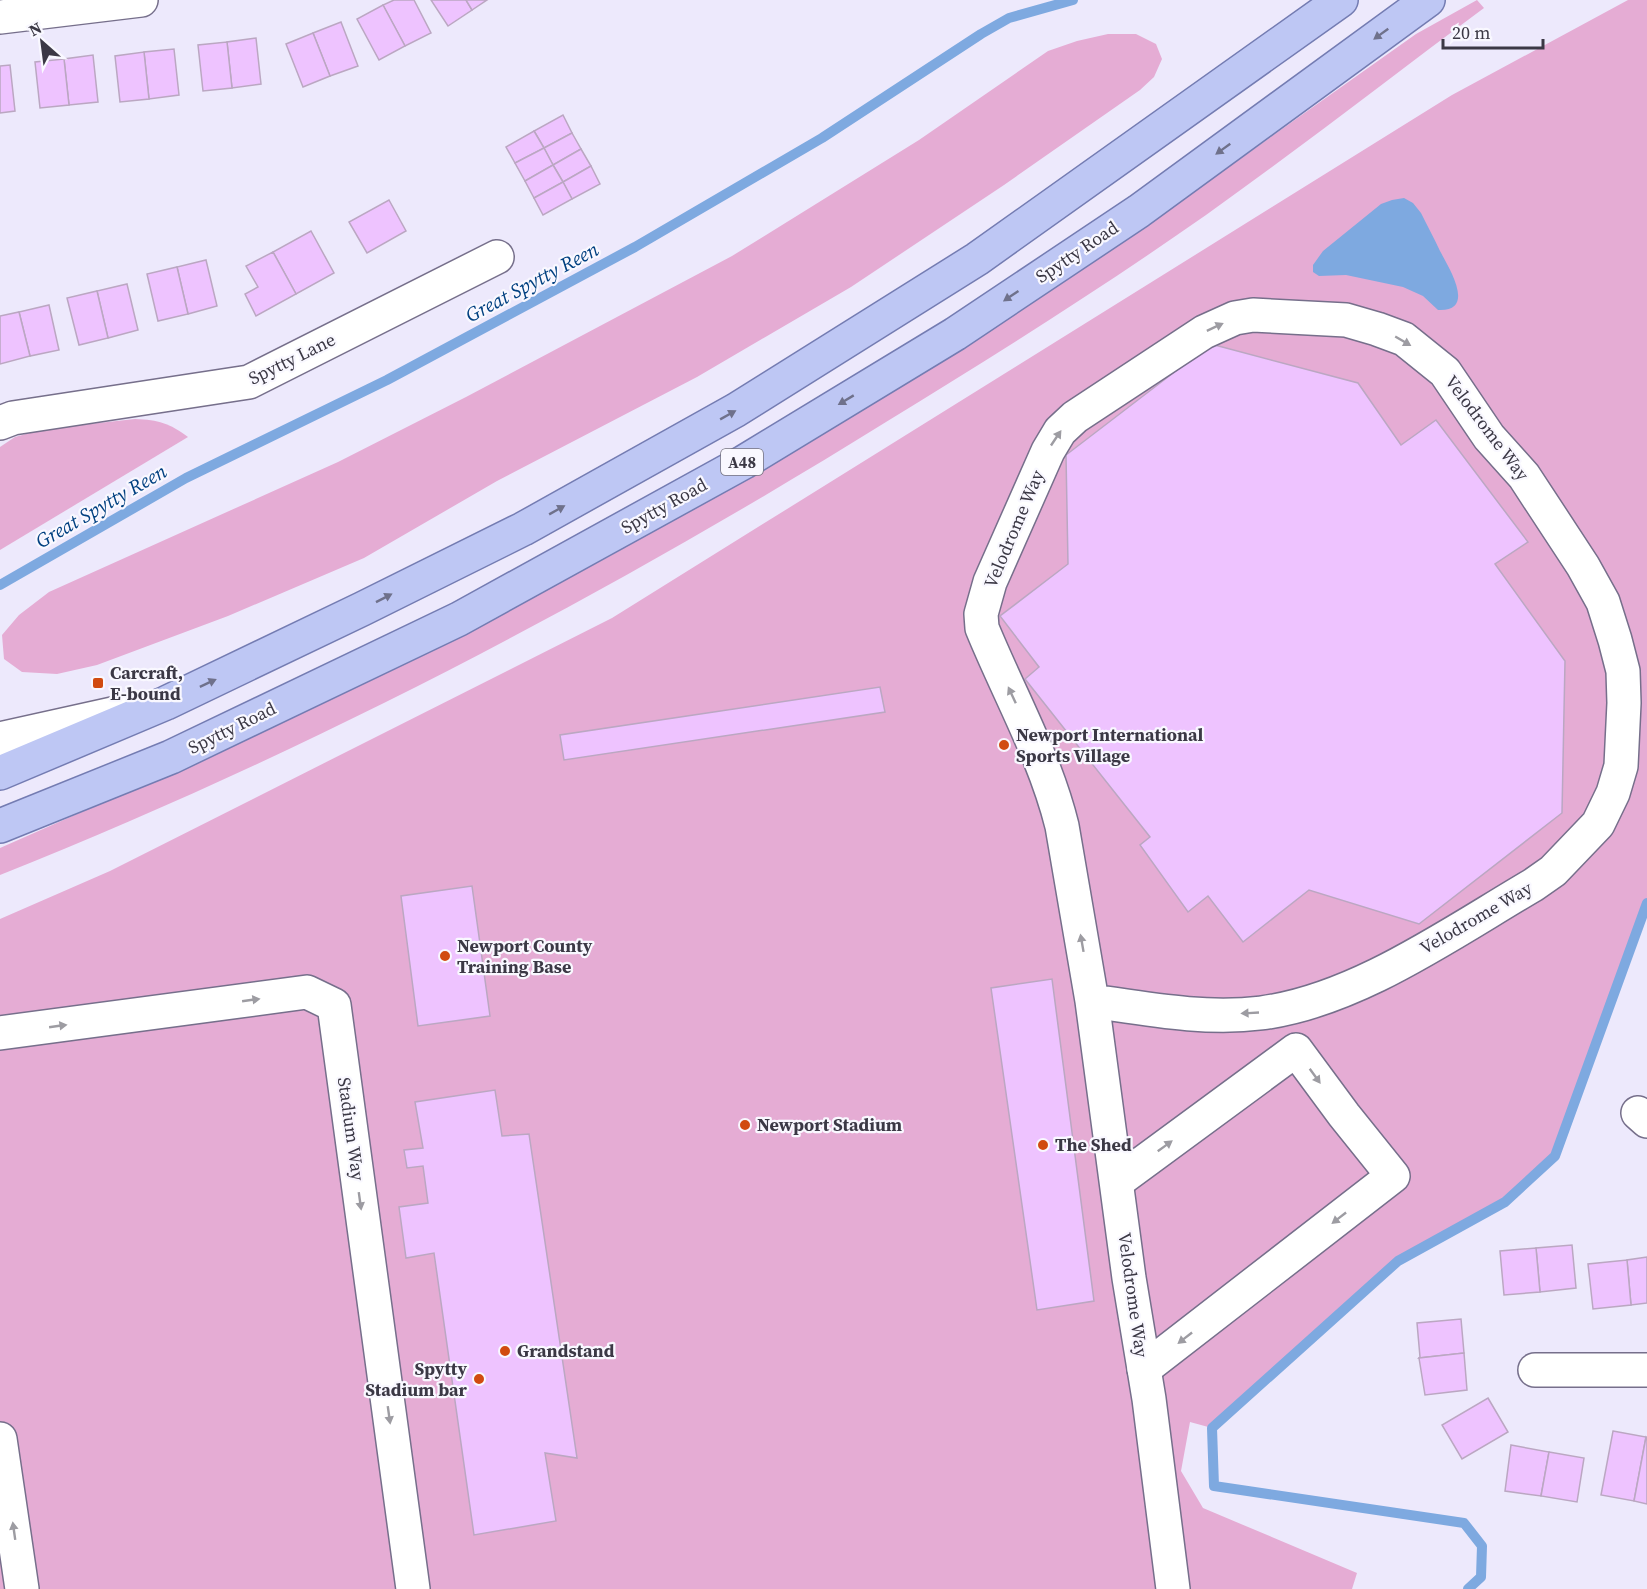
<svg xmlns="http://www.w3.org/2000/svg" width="1647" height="1589" font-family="'Source Serif 4',serif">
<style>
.green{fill:#e5acd4}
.water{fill:#7ea9e0}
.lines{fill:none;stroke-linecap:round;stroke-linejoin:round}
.stream{stroke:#7ea9e0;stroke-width:10}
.building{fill:#eec3ff;stroke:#bba7c2;stroke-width:1.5}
.minor-casing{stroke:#766f8b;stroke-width:36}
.major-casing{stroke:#747cb2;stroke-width:36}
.minor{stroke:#fff;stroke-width:33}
.major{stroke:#bec7f4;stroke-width:33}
.oneway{fill:#6f718b}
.oneway2{fill:#9d9ca2}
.poi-dot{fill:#d14b10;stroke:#f9f8ff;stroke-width:2}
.labels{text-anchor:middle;stroke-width:4.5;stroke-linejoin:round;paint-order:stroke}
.shield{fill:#f9f8ff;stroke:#74727d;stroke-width:1.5}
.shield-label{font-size:16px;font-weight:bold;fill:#3b3845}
.street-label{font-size:18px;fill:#3b3845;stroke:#f9f8ff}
.poi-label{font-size:18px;font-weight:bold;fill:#3b3845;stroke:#f9f8ff;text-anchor:start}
.water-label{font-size:20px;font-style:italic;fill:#014080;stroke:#f9f8ff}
</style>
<rect width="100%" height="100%" fill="#ede9fc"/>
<g class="green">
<path d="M1477 0 1484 8C1391 77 1300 148 1206 215 1102 288 994 356 886 422 604 597 309 752 0 875V848L170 773 436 648 610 556 787 455 960 349 1189 195 1416 34Z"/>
<path d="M1628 0H1647V903L1555 1156 1505 1202 1398 1261 1212 1428 1190 1422 1181 1471 1203 1508 1357 1573 1352 1589H0V919L110 871 612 618 1452 95Z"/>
<path d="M1108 34H1136L1156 44 1162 59 1154 77 1140 90 1004 185 851 287 697 377 497 481 364 558 228 616 97 665 57 674 22 672 4 659 2 635 19 615 49 592 338 462 466 397 732 256 919 140 1048 51 1077 41Z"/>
<path d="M135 419C159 420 169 423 188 437L0 550V447L15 437 44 429Z"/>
</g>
<path class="water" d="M1404 198 1413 203 1421 213C1427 225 1434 238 1440 251 1449 268 1477 312 1438 310L1423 296 1403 287 1346 275 1319 276 1313 272V265L1323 251 1381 204 1392 200Z"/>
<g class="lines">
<g class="stream">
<path d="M0 585 186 478 387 380 635 247 822 138 981 34 1009 18 1073 0"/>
<path d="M1468 1589 1481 1577 1482 1546 1464 1523 1214 1486 1212 1428 1398 1261 1505 1202 1555 1156 1647 903"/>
</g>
</g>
<g class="building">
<path d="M394 0H414L431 33 405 46 383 5Z"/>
<path d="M431 0H466L472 10 448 26Z"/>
<path d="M466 0H487L472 10Z"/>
<path d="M383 5 405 46 379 60 357 19Z"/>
<path d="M341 22 358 66 330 76 313 33Z"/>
<path d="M313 33 330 76 303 87 286 44Z"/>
<path d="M256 38 261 84 232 88 227 42Z"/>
<path d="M227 42 232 88 203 91 198 45Z"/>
<path d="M174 49 179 95 149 99 144 52Z"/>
<path d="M144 52 149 99 120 102 115 56Z"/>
<path d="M93 55 98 102 69 105 64 59Z"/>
<path d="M64 59 69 105 40 108 35 62Z"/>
<path d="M10 65 15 111 0 113V66Z"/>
<path d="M563 115 572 133 544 148 534 131Z"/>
<path d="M534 131 544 148 515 163 506 147Z"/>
<path d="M572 133 581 149 553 165 544 148Z"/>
<path d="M544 148 553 165 525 181 515 163Z"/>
<path d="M581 149 591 166 563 182 553 165Z"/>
<path d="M553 165 563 182 534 198 525 181Z"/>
<path d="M591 166 600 184 572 199 563 182Z"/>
<path d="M563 182 572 199 543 215 534 198Z"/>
<path d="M389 200 406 231 367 253 349 222Z"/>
<path d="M311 231 334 273 296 294 273 252Z"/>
<path d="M273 252 296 294 256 316 245 294 258 287 246 266Z"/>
<path d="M206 260 217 306 188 314 177 267Z"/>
<path d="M177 267 188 314 158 321 147 274Z"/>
<path d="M127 284 138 330 108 338 97 291Z"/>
<path d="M97 291 108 338 79 345 67 298Z"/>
<path d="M49 305 59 350 30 356 19 312Z"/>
<path d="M19 312 30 356 0 364V316Z"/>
<path d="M1211 344 1358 383 1401 445 1436 420 1528 542 1495 564 1565 661 1562 813 1419 924 1309 890 1243 942 1208 896 1188 912 1140 845 1150 837 1025 679 1039 667 1000 616 1068 564 1066 455Z"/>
<path d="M880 687 885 712 564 760 560 735Z"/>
<path d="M472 886 490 1016 418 1026 401 896Z"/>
<path d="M1052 979 1094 1301 1037 1310 991 988Z"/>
<path d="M495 1090 502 1136 529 1134 577 1458 545 1453 556 1521 474 1535 434 1253 406 1258 399 1207 428 1203 423 1166 407 1168 404 1150 423 1148 415 1102Z"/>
<path d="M1572 1245 1576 1288 1540 1292 1536 1248Z"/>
<path d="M1536 1248 1540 1292 1504 1295 1500 1251Z"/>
<path d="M1647 1257V1303L1631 1305 1627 1260Z"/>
<path d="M1627 1260 1631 1305 1593 1309 1588 1264Z"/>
<path d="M1461 1319 1464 1353 1419 1358 1420 1357 1417 1323Z"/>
<path d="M1464 1353 1467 1390 1425 1395 1419 1358Z"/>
<path d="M1488 1398 1508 1432 1462 1459 1442 1425Z"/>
<path d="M1613 1431 1646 1437 1634 1501 1601 1495Z"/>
<path d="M1646 1437 1647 1438V1504L1634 1501Z"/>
<path d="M1511 1445 1549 1452 1541 1496 1505 1491Z"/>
<path d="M1549 1452 1584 1458 1577 1502 1541 1496Z"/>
</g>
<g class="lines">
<g class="minor-casing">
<g id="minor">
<path d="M0 17 141 0"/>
<path d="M0 423 13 418 249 382 497 257"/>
<path d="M0 739 121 712"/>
<path d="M1092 1001C1148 1009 1205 1020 1261 1013 1356 1001 1451 933 1533 885L1553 871 1598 824 1613 793 1621 766 1624 703 1623 671 1615 640 1603 602 1583 566 1524 476 1489 437 1445 372 1404 339 1377 329 1346 320 1253 315 1235 318 1204 332 1075 417 1060 431 1048 451 990 582 981 614 982 628C1009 694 1045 757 1062 826L1092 1001 1129 1278 1149 1399 1173 1589"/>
<path d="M0 1033 307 992 334 1005 413 1589"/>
<path d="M1638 1113 1647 1121"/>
<path d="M1118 1181 1296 1050 1344 1115 1393 1176 1144 1369"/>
<path d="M1535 1370H1647"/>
<path d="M0 1439 22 1589"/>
</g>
</g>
<g class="major-casing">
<g id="major">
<path d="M0 773 166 703 362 609 523 529 736 410 977 259 1341 0"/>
<path d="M0 826 171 757 459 619 744 462 955 334 1139 211 1428 0"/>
</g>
</g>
<use href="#minor" class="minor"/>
<use href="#major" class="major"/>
</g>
<defs><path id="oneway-solid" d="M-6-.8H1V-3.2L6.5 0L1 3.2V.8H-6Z" transform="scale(1.5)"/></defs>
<g class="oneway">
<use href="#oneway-solid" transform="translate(1381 34) rotate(144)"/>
<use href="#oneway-solid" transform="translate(1223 149) rotate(144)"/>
<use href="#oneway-solid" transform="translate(1011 296) rotate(146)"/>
<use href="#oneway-solid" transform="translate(846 400) rotate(149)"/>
<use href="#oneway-solid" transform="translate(728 415) rotate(-29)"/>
<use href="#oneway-solid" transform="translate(557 510) rotate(-29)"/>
<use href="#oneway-solid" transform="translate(384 598) rotate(-27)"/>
<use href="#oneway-solid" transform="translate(208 683) rotate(-25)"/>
</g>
<g class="oneway2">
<use href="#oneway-solid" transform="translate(1215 327) rotate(-25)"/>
<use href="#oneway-solid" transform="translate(1403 341) rotate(30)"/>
<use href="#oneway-solid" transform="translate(1056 438) rotate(-56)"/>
<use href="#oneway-solid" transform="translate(1012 695) rotate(-115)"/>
<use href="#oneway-solid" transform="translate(1082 943) rotate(-100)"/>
<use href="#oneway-solid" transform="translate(251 1000) rotate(-8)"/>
<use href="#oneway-solid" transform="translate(1250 1013) rotate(177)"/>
<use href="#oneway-solid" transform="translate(58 1026) rotate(-8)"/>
<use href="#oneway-solid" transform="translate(1315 1076) rotate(54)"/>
<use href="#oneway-solid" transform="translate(1165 1146) rotate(-36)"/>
<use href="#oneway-solid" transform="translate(360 1201) rotate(82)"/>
<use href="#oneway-solid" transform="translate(1339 1218) rotate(142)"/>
<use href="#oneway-solid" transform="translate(1185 1338) rotate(142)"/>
<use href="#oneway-solid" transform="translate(389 1415) rotate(82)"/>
<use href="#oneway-solid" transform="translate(14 1531) rotate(-98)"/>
</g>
<g class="poi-dot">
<rect x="92" y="677" width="12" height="12" rx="3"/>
<circle cx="1004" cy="745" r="6"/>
<circle cx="445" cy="956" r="6"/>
<circle cx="745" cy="1125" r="6"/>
<circle cx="1043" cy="1145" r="6"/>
<circle cx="505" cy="1351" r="6"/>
<circle cx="479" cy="1379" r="6"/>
</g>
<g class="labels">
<rect class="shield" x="721" y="449" width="42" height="26" rx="4.5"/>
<g class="shield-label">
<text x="742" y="468">A48</text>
</g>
<g class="street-label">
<text transform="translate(1077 252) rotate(-34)" y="6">Spytty Road</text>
<text transform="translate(292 359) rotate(-26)" y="6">Spytty Lane</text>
<text transform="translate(1487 428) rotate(53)" y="6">Velodrome Way</text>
<text transform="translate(664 506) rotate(-29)" y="6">Spytty Road</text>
<text transform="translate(1014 529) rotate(-67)" y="6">Velodrome Way</text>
<text transform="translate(232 728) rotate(-26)" y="6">Spytty Road</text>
<text transform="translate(1476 918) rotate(-30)" y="6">Velodrome Way</text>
<text transform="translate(351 1129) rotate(82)" y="6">Stadium Way</text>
<text transform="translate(1133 1295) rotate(82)" y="6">Velodrome Way</text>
</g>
<g class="poi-label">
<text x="110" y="679">Carcraft,<tspan x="110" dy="21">E-bound</tspan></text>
<text x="1016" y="741">Newport International<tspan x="1016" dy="21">Sports Village</tspan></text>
<text x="457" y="952">Newport County<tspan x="457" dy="21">Training Base</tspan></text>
<text x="757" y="1131">Newport Stadium</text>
<text x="1055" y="1151">The Shed</text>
<text x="517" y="1357">Grandstand</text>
<text x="467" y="1375" text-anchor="end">Spytty<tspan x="467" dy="21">Stadium bar</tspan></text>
</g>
<g class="water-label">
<text transform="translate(532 282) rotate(-28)" y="7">Great Spytty Reen</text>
<text transform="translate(101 506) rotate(-30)" y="7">Great Spytty Reen</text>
</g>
</g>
<g transform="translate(42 42) rotate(332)" stroke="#f9f8ff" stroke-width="4.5" paint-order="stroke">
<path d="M0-4.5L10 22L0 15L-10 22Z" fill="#3b3845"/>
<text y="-9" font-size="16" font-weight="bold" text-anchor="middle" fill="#3b3845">N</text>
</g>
<path d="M1443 39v9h100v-9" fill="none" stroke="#3b3845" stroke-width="3"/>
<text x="1452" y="39" font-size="18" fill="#3b3845" stroke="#f9f8ff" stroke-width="4.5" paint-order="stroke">20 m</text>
</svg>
